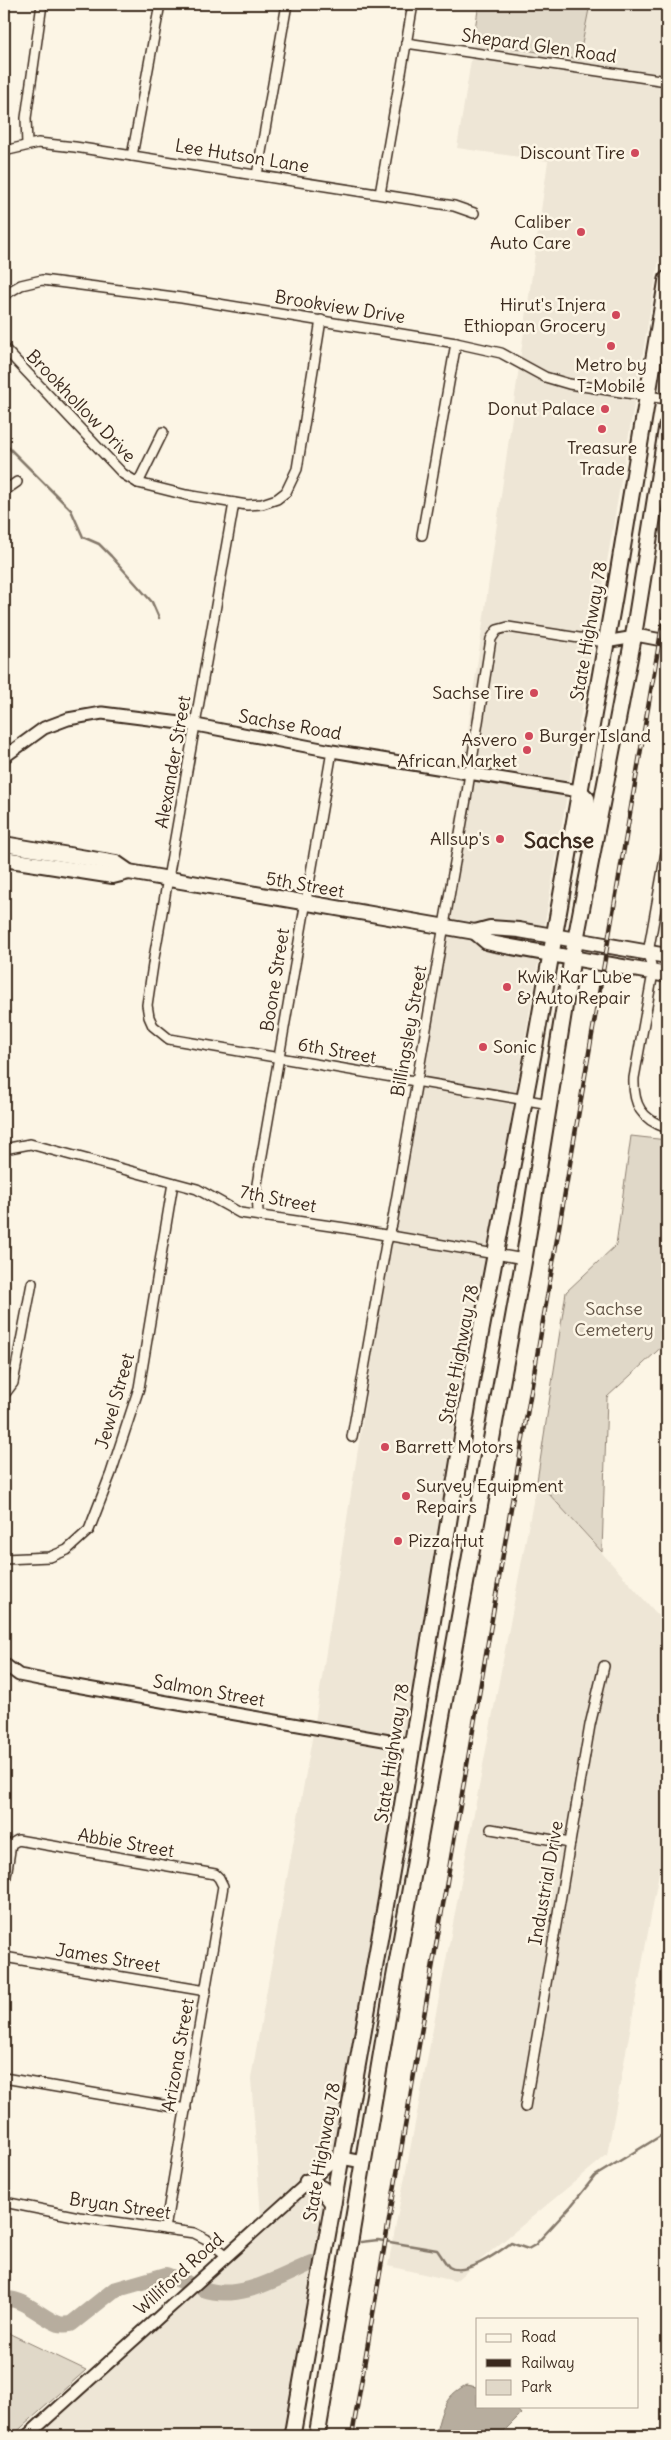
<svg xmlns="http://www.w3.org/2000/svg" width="671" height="2440" font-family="Delius,sans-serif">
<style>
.built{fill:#eee6d6}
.green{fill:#e0d8c8;stroke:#8e8173}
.water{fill:#b7ad9e;stroke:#85796b}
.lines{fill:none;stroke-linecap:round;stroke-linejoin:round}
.stream{stroke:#85796b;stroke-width:2.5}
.river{stroke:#b7ad9e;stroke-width:16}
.minor-casing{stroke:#3b2a1e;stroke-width:12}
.tertiary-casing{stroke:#3b2a1e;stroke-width:15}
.secondary-casing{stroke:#3b2a1e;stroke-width:18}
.primary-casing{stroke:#3b2a1e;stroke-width:19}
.minor{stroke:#fcf5e5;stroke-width:9}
.tertiary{stroke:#fcf5e5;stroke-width:11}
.secondary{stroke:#fcf5e5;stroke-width:14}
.primary{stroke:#fcf5e5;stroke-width:15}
.rail-casing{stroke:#3b2a1e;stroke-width:4.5}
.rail{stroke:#fcf5e5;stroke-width:2.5;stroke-dasharray:8;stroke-linecap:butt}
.poi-dot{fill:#d1495b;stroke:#fcf5e5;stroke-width:2}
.labels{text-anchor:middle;stroke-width:5;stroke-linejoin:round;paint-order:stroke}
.street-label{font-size:18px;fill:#3b2a1e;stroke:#fcf5e5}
.poi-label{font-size:18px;fill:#3b2a1e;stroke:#fcf5e5;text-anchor:end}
.park-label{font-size:18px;fill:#645648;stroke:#fcf5e5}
.district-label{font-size:22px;font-weight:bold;fill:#3b2a1e;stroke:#fcf5e5}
</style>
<rect width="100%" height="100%" fill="#fcf5e5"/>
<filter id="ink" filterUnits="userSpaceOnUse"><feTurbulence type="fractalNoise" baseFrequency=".02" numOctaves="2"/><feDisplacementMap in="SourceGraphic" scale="10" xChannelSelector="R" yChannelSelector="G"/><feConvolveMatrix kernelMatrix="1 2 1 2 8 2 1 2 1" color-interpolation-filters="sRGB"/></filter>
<g filter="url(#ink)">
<g class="built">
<path d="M480 4H667V213L336 2138 332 2151 323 2162 261 2217 251 2078 314 1728 440 929 548 161 457 148Z"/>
<path d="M537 1481 667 1625V1829L607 2155 455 2281 388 2266Z"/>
<path d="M315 2191 325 2202 285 2436H37L299 2196Z"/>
</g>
<g class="green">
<path d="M479 4H590L579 59 473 41Z"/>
<path d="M631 1136 667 1140V1342L607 1397 602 1552 537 1481 566 1292 616 1245Z"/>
<path d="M4 2331 86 2370 12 2436H4Z"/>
</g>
<path class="water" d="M466 2385 477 2387V2406H514L521 2414 499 2436H435C441 2413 443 2397 466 2385Z"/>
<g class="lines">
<g class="stream">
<path d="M4 443 71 510 83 537 99 544 111 556 152 602 159 618"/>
<path d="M361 2242 378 2240 437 2250C441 2255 445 2263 449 2267 465 2277 499 2252 511 2243L528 2249 535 2245 571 2206 595 2176 667 2132"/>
</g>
<g class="river">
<path d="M203 2289C240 2302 279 2277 312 2263"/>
<path d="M4 2300C21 2295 43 2319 59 2324 63 2325 68 2324 71 2324L114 2290 166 2275 187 2283"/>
</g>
<g class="minor-casing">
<g id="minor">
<path d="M406 43 667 81"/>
<path d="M27 145 26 118 42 4"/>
<path d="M4 151 38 143 75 147 454 206 474 213"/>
<path d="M132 156 160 4"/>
<path d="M257 175 287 4"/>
<path d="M380 194 413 4"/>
<path d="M4 295 21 285 42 280 182 298 456 343 501 353 545 377 569 384 667 399"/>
<path d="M4 348 123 474 138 483 186 495 247 505 262 504 277 499 286 492 297 469 321 320"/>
<path d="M138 483 163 432"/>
<path d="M4 491 17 482"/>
<path d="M234 503 154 958 147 1005 149 1017 153 1026 169 1039 550 1104"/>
<path d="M422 535 456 343"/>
<path d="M667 847 648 953 653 973 634 1078C633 1105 641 1119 667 1128"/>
<path d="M4 1149 30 1144 197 1189 240 1213 345 1228 524 1259"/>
<path d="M258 1214 257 1184 332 751"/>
<path d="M4 1395 13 1383 32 1283"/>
<path d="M352 1437 386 1244 392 1224 466 799 491 639 497 630 508 627 605 642"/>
<path d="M4 1559 50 1557 67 1550 89 1530 111 1473 139 1388 173 1183"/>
<path d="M491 1829 570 1843"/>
<path d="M4 1889 11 1844 18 1840 215 1874 219 1878 223 1886 165 2229"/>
<path d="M4 1957 206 1991"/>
<path d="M4 2078 186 2109"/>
<path d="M525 2107 590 1725 604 1666"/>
<path d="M4 2202 79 2217 194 2233 206 2239 226 2255"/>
</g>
</g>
<g class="tertiary-casing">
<g id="tertiary">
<path d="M605 642 641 636 667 641"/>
<path d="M4 757 44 728 68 719 102 713 196 725 332 751 579 791"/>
<path d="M4 1664 19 1675 59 1683 412 1745"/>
<path d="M27 2436 332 2161 341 2158 363 2162"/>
</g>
</g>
<g class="secondary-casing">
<g id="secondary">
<path d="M4 844 116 863 129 872 475 932 490 928 519 930 667 956"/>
<path d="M4 859 113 876 129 872"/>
<path d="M475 932 487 942 495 944 667 975"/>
</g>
</g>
<g class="primary-casing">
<g id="primary">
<path d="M579 791 587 799 585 843"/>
<path d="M307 2182 322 2189 333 2203"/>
<path d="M292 2436 394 1857 472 1378 536 1039 614 598 667 279"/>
<path d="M317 2436 392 1991 524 1259 572 959 633 639 667 426"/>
</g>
</g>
<use href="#minor" class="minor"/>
<use href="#tertiary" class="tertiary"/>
<use href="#secondary" class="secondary"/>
<use href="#primary" class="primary"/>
<g class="rail-casing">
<path id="rail" d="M352 2436 667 597"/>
</g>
<use href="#rail" class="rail"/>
</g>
</g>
<g class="poi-dot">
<circle cx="635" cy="153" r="5"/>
<circle cx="581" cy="232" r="5"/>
<circle cx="616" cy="315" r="5"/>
<circle cx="611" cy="346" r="5"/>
<circle cx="605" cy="409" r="5"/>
<circle cx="602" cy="429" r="5"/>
<circle cx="534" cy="693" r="5"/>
<circle cx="529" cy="736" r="5"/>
<circle cx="527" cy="750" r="5"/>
<circle cx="500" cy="839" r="5"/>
<circle cx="507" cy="987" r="5"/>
<circle cx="483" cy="1047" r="5"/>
<circle cx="385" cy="1447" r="5"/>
<circle cx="406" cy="1496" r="5"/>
<circle cx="398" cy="1541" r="5"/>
</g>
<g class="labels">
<g class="street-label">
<text transform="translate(539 46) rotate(8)" y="6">Shepard Glen Road</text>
<text transform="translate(242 156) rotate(9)" y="6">Lee Hutson Lane</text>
<text transform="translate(340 307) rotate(9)" y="6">Brookview Drive</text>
<text transform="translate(81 406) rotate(46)" y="6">Brookhollow Drive</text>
<text transform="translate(589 631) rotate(-80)" y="6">State Highway 78</text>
<text transform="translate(290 725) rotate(10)" y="6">Sachse Road</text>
<text transform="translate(173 762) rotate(-80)" y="6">Alexander Street</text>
<text transform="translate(305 885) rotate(10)" y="6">5th Street</text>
<text transform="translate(275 980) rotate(-81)" y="6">Boone Street</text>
<text transform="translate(409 1031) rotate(-80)" y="6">Billingsley Street</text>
<text transform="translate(337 1051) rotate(10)" y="6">6th Street</text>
<text transform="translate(278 1199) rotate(11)" y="6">7th Street</text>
<text transform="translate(459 1354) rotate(-79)" y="6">State Highway 78</text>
<text transform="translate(115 1401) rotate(-74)" y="6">Jewel Street</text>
<text transform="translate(209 1691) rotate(10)" y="6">Salmon Street</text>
<text transform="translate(392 1753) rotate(-81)" y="6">State Highway 78</text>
<text transform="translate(126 1843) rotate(10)" y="6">Abbie Street</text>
<text transform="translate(546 1883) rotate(-80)" y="6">Industrial Drive</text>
<text transform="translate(108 1958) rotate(9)" y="6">James Street</text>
<text transform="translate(178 2055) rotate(-80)" y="6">Arizona Street</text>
<text transform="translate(322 2152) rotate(-80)" y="6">State Highway 78</text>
<text transform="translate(120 2206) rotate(8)" y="6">Bryan Street</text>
<text transform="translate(179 2274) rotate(-42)" y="6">Williford Road</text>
</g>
<g class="poi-label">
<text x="625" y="159">Discount Tire</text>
<text x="571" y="228">Caliber<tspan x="571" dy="21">Auto Care</tspan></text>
<text x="606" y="311">Hirut's Injera<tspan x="606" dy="21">Ethiopan Grocery</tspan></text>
<text x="611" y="371" text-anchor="middle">Metro by<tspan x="611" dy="21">T-Mobile</tspan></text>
<text x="595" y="415">Donut Palace</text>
<text x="602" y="454" text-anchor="middle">Treasure<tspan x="602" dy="21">Trade</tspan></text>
<text x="524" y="699">Sachse Tire</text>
<text x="539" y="742" text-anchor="start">Burger Island</text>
<text x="517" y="746">Asvero<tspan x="517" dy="21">African Market</tspan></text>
<text x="490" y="845">Allsup's</text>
<text x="517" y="983" text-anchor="start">Kwik Kar Lube<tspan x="517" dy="21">&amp; Auto Repair</tspan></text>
<text x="493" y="1053" text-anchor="start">Sonic</text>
<text x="395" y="1453" text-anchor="start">Barrett Motors</text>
<text x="416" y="1492" text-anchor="start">Survey Equipment<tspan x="416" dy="21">Repairs</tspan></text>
<text x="408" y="1547" text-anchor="start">Pizza Hut</text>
</g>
<g class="park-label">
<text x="614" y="1315">Sachse<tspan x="614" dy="21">Cemetery</tspan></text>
</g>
<g class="district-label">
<text x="559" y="848">Sachse</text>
</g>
</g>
<rect width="671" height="2440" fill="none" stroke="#fcf5e5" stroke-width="20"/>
<rect x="10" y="10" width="651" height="2420" fill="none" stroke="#3b2a1e" stroke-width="2" filter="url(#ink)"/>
<rect x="476" y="2318" width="162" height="90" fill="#fcf5e5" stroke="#afa495"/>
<rect x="486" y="2334" width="25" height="8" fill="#fcf5e5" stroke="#afa495"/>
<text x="521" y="2342" font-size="15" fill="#3b2a1e">Road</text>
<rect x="486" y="2359" width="25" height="8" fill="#3b2a1e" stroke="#afa495"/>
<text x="521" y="2368" font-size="15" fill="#3b2a1e">Railway</text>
<rect x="486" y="2380" width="25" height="15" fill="#e0d8c8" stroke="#afa495"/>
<text x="521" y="2392" font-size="15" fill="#3b2a1e">Park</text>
</svg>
